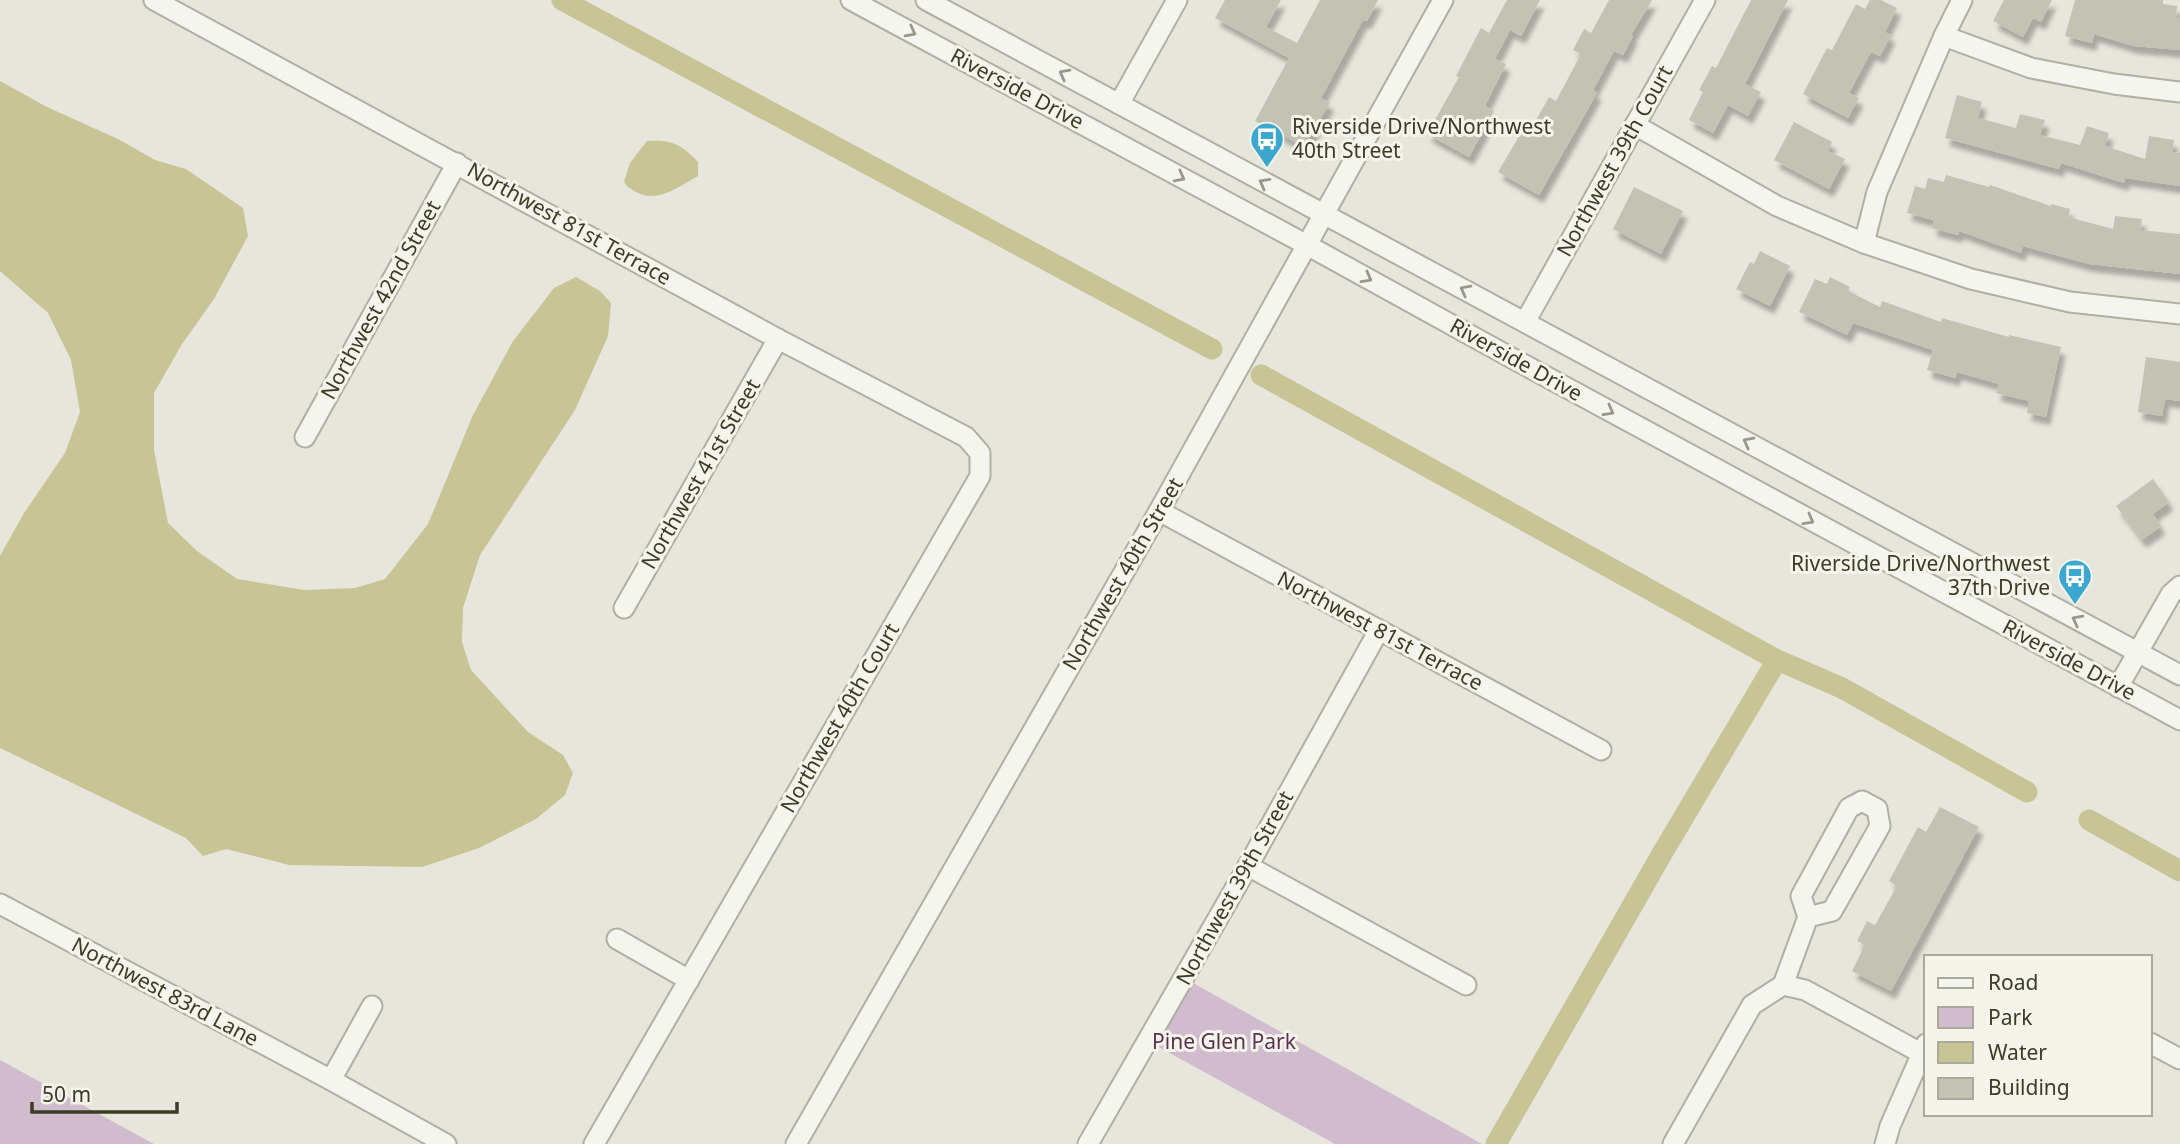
<svg xmlns="http://www.w3.org/2000/svg" width="2180" height="1144" font-family="'Noto Sans',sans-serif">
<style>
.green{fill:#d0bccd}
.water{fill:#c7c495}
.lines{fill:none;stroke-linecap:round;stroke-linejoin:round}
.canal{stroke:#c7c495;stroke-width:21}
.building{fill:#c2c3b3;filter:url(#shadow)}
.minor-casing{stroke:#afb0a1;stroke-width:23}
.minor{stroke:#f4f5ee;stroke-width:19}
.oneway{stroke:#98988a}
.labels{text-anchor:middle;stroke-width:6;stroke-linejoin:round;paint-order:stroke}
.street-label{font-size:21px;fill:#3b3c25;stroke:#f4f4eb}
.poi-label{font-size:21px;fill:#3b3c25;stroke:#f4f4eb;text-anchor:start}
.park-label{font-size:21px;fill:#583250;stroke:#f4f4eb}
</style>
<defs>
<filter id="shadow"><feDropShadow dx="4.5" dy="8" stdDeviation="2" flood-color="#0004"/></filter>
</defs>
<rect width="100%" height="100%" fill="#e6e6dc"/>
<g class="green">
<path d="M1193 983 1482 1144H1335L1157 1046Z"/>
<path d="M0 1060 154 1144H0Z"/>
</g>
<g class="water">
<path d="M0 81 47 107 120 140 155 160 186 169 243 208 248 236 214 299 182 344 154 393V450L168 523 197 551 237 579 304 590 355 588 385 579 428 524 473 415 513 341 554 288 576 277 600 291 611 303 608 336 575 410 480 555 463 608 462 642 471 670 528 732 563 755 573 773 565 795 536 819 479 848 422 867 289 865 226 849 203 856 186 838 0 748V556L24 513 65 453 80 412 71 360 48 313 0 271Z"/>
<path d="M647 141C672 140 681 144 698 162V176C680 186 657 204 636 192 630 188 627 188 624 181L630 163Z"/>
</g>
<g class="lines">
<g class="canal">
<path d="M562 0 1212 349"/>
<path d="M1261 375 1777 660 1842 688 2027 792"/>
<path d="M2089 820 2180 871"/>
<path d="M1496 1144 1663 852 1777 660"/>
</g>
</g>
<g class="building">
<path d="M1225 0H1281L1266 27 1297 43 1320 0H1378L1367 21 1363 20 1321 98 1330 103 1304 147 1255 121 1289 58 1215 18Z"/>
<path d="M1507 0H1540L1521 36 1510 30 1495 59 1506 64 1485 106 1494 111 1469 157 1427 134 1459 77 1456 76 1481 28 1489 33Z"/>
<path d="M1609 0H1652L1631 35 1633 36 1623 55 1614 51 1593 90 1597 93 1539 195 1498 172 1525 126 1531 129 1549 97 1556 101 1581 54 1573 50 1584 29 1591 33Z"/>
<path d="M1751 0H1788L1745 84 1761 92 1748 116 1728 105 1713 133 1689 120 1703 92 1699 90 1712 66 1716 68Z"/>
<path d="M1870 0H1881L1897 8 1885 32 1891 35 1880 56 1871 52 1849 93 1859 98 1848 118 1803 94 1827 48 1832 50 1856 4 1865 9Z"/>
<path d="M2004 0H2052L2041 22 2033 18 2023 37 1993 21Z"/>
<path d="M2075 0H2163V4L2177 6 2176 18H2180V50L2134 46 2094 34 2092 43 2065 36Z"/>
<path d="M1957 95 1982 102 1978 118 2016 128 2020 114 2045 120 2040 135 2080 145 2087 126 2109 133 2105 146 2145 159 2149 136 2174 140 2172 152 2180 153V186L2125 178 2124 183 2061 163 2059 169 1945 138Z"/>
<path d="M1794 122 1832 142 1828 151 1845 159 1829 189 1774 160Z"/>
<path d="M1946 175 1989 187 1990 185 2051 206V204L2070 209 2068 217 2113 229 2115 216 2142 219 2140 230 2180 234V274L2089 264 2023 246 2021 253 1959 231 1958 235 1932 228 1934 220 1907 213 1915 186 1925 189 1928 178 1944 182Z"/>
<path d="M1634 187 1683 211 1661 254 1613 229Z"/>
<path d="M1760 251 1790 266 1770 306 1736 289 1750 262 1754 264Z"/>
<path d="M1830 277 1850 287 1848 291 1880 307 1882 301 1941 322 1942 318 2009 337V335L2061 347 2046 417 2027 413 2029 401 1996 393 1999 384 1957 372 1955 378 1927 370 1933 350 1853 323 1847 335 1799 312 1815 279 1827 284Z"/>
<path d="M2146 357 2180 362V401L2165 399 2162 416 2138 412Z"/>
<path d="M2153 479 2169 502 2153 514 2161 526 2142 540 2116 506Z"/>
<path d="M1940 807 1979 827 1891 991 1852 971 1865 945 1857 941 1867 921 1875 925 1897 886 1889 881 1918 827 1926 832Z"/>
</g>
<g class="lines">
<g class="minor-casing">
<g id="minor">
<path d="M154 0 778 339 966 437 980 453V476L594 1144"/>
<path d="M851 0 1307 245 1510 357 2180 720"/>
<path d="M926 0 2180 675"/>
<path d="M1944 36 2031 68 2114 84 2180 92"/>
<path d="M1119 104 1177 0"/>
<path d="M1635 125 1777 206 1864 243 1971 279 2070 302 2180 314"/>
<path d="M1864 243 1877 192 1944 36 1962 0"/>
<path d="M1525 322 1705 0"/>
<path d="M305 437 457 163"/>
<path d="M1159 511 1601 750"/>
<path d="M624 608 778 339"/>
<path d="M2118 687 2171 594 2180 586"/>
<path d="M1248 866 1466 985"/>
<path d="M0 904 331 1080 446 1144"/>
<path d="M617 939 689 980"/>
<path d="M1783 985 1808 917 1801 896 1849 808 1862 801 1877 809 1880 826 1832 911 1808 917"/>
<path d="M2150 1043 2180 1059"/>
<path d="M331 1080 372 1006"/>
<path d="M796 1144 1159 511 1443 0"/>
<path d="M1088 1144 1248 866 1379 630"/>
<path d="M1673 1144 1752 1005 1783 985 1805 990 1921 1053"/>
<path d="M1885 1144 1890 1126 1926 1044"/>
</g>
</g>
<use href="#minor" class="minor"/>
</g>
<defs><path id="oneway-chevron" d="M-2-3.5L2.5 0L-2 3.5" fill="none" stroke-width="1.6" stroke-linecap="round" stroke-linejoin="round" transform="scale(1.75)"/></defs>
<g class="oneway">
<use href="#oneway-chevron" transform="translate(911 32) rotate(28)"/>
<use href="#oneway-chevron" transform="translate(1064 74) rotate(-152)"/>
<use href="#oneway-chevron" transform="translate(1180 177) rotate(28)"/>
<use href="#oneway-chevron" transform="translate(1264 183) rotate(-151)"/>
<use href="#oneway-chevron" transform="translate(1367 278) rotate(29)"/>
<use href="#oneway-chevron" transform="translate(1465 290) rotate(-152)"/>
<use href="#oneway-chevron" transform="translate(1609 411) rotate(29)"/>
<use href="#oneway-chevron" transform="translate(1748 442) rotate(-152)"/>
<use href="#oneway-chevron" transform="translate(1809 520) rotate(29)"/>
<use href="#oneway-chevron" transform="translate(2077 620) rotate(-152)"/>
</g>
<defs>
<g id="bus-pin" transform="scale(1.75)"><path d="M0 17L-7.5 6A9.5 9.5 0 1 1 7.5 6Z" fill="#3ca8cf" stroke="#f4f4eb"/><path d="M-5-6H5V4H4V6H2V4H-2V6H-4V4H-5ZM-3.5-4V0h7V-4ZM-3.5 1.2v1.5H-2V1.2ZM2 1.2v1.5H3.5V1.2Z" fill="#fff"/></g>
</defs>
<g fill-rule="evenodd">
<use href="#bus-pin" x="1267" y="139"/>
<use href="#bus-pin" x="2075" y="576"/>
</g>
<g class="labels">
<g class="street-label">
<text transform="translate(1017 89) rotate(28)" y="7">Riverside Drive</text>
<text transform="translate(1615 161) rotate(-61)" y="7">Northwest 39th Court</text>
<text transform="translate(569 224) rotate(29)" y="7">Northwest 81st Terrace</text>
<text transform="translate(381 300) rotate(-61)" y="7">Northwest 42nd Street</text>
<text transform="translate(1516 360) rotate(29)" y="7">Riverside Drive</text>
<text transform="translate(701 474) rotate(-60)" y="7">Northwest 41st Street</text>
<text transform="translate(1123 574) rotate(-60)" y="7">Northwest 40th Street</text>
<text transform="translate(1380 631) rotate(28)" y="7">Northwest 81st Terrace</text>
<text transform="translate(2069 660) rotate(28)" y="7">Riverside Drive</text>
<text transform="translate(840 718) rotate(-60)" y="7">Northwest 40th Court</text>
<text transform="translate(1235 888) rotate(-61)" y="7">Northwest 39th Street</text>
<text transform="translate(165 992) rotate(28)" y="7">Northwest 83rd Lane</text>
</g>
<g class="poi-label">
<text x="1292" y="134">Riverside Drive/Northwest<tspan x="1292" dy="24">40th Street</tspan></text>
<text x="2050" y="571" text-anchor="end">Riverside Drive/Northwest<tspan x="2050" dy="24">37th Drive</tspan></text>
</g>
<g class="park-label">
<text x="1224" y="1049">Pine Glen Park</text>
</g>
</g>
<rect x="1924" y="955" width="228" height="161" fill="#f4f4eb" stroke="#aaaa9c" stroke-width="2"/>
<rect x="1938" y="978" width="35" height="10" fill="#f4f5ee" stroke="#aaaa9c" stroke-width="2"/>
<text x="1988" y="990" font-size="21" fill="#3b3c25">Road</text>
<rect x="1938" y="1007" width="35" height="21" fill="#d0bccd" stroke="#aaaa9c" stroke-width="2"/>
<text x="1988" y="1025" font-size="21" fill="#3b3c25">Park</text>
<rect x="1938" y="1042" width="35" height="21" fill="#c7c495" stroke="#aaaa9c" stroke-width="2"/>
<text x="1988" y="1060" font-size="21" fill="#3b3c25">Water</text>
<rect x="1938" y="1078" width="35" height="21" fill="#c2c3b3" stroke="#aaaa9c" stroke-width="2"/>
<text x="1988" y="1095" font-size="21" fill="#3b3c25">Building</text>
<path d="M32 1102v10h145v-10" fill="none" stroke="#3b3c25" stroke-width="3.5"/>
<text x="42" y="1102" font-size="21" fill="#3b3c25" stroke="#f4f4eb" stroke-width="5" paint-order="stroke">50 m</text>
</svg>
